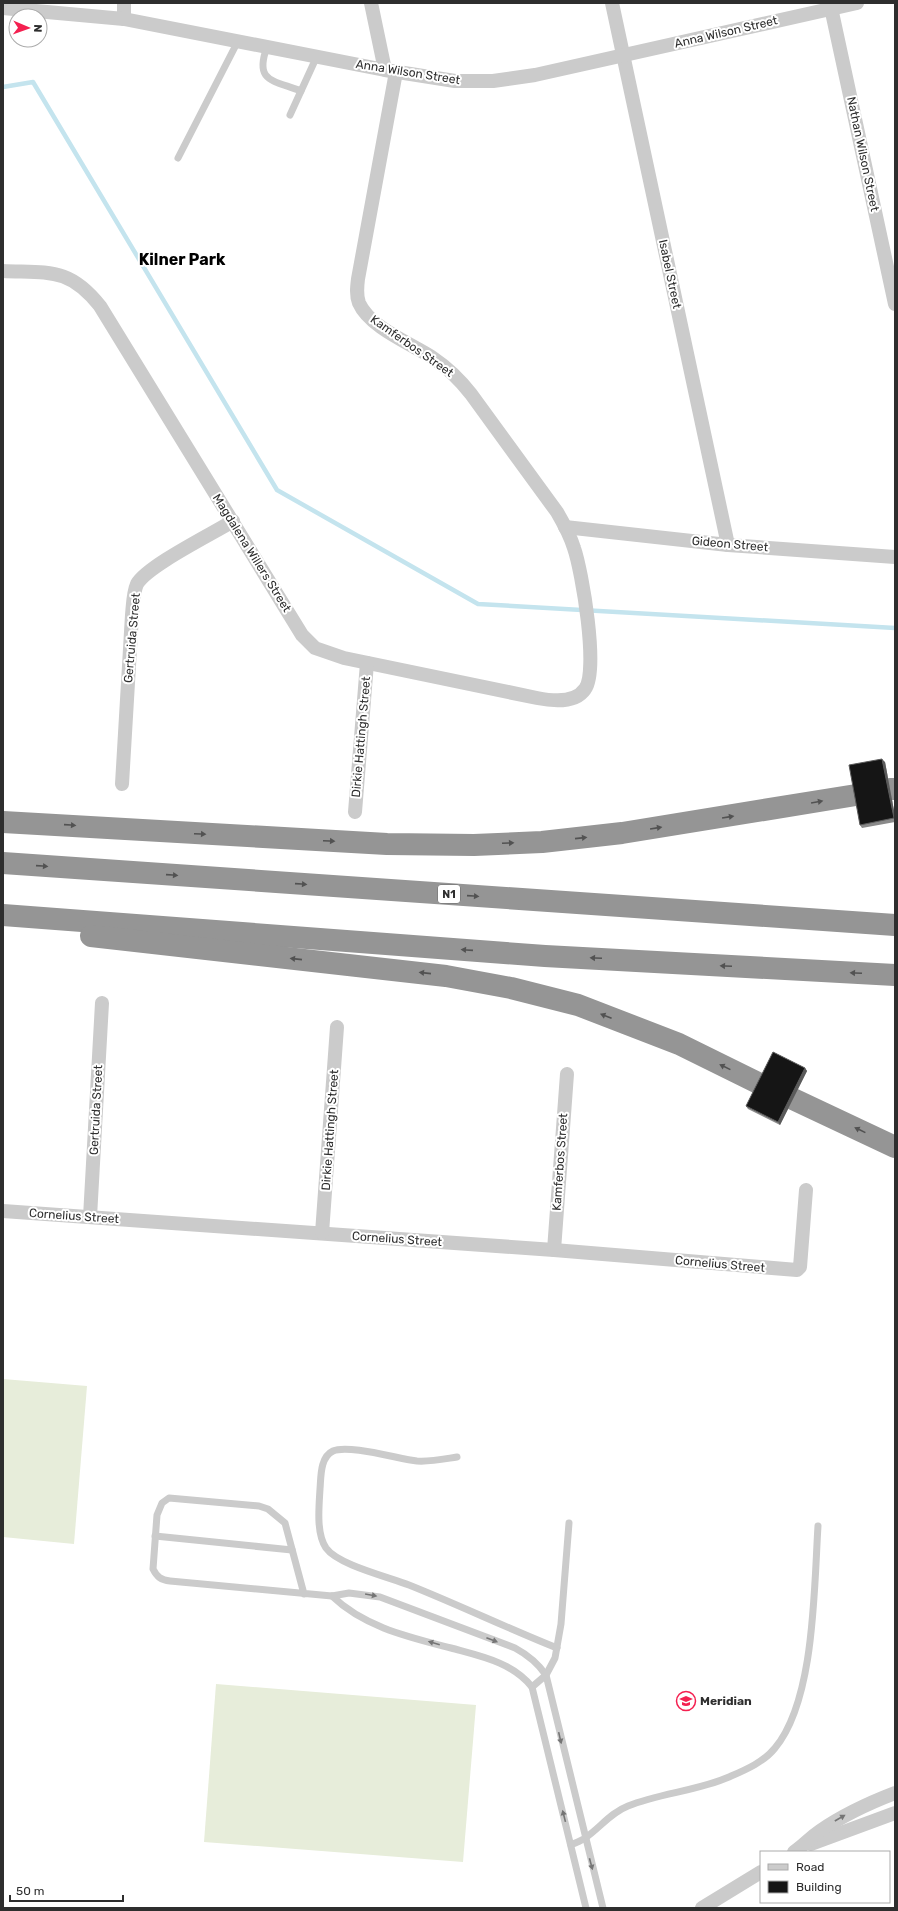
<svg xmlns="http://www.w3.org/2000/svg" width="898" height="1911" font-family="Rubik,sans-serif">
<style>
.grass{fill:#e7edda}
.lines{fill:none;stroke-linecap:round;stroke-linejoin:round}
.stream{stroke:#c4e4ee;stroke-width:4.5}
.lane{stroke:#cbcbcb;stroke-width:7}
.street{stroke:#cbcbcb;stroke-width:14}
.highway{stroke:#959595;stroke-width:22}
.wall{fill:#8a8a8a}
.shaded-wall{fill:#5b5b5b}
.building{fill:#151515;stroke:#5b5b5b}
.oneway{fill:#525252}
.oneway2{fill:#757575}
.labels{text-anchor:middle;stroke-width:4;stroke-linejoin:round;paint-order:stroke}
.shield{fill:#fff;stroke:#6d6d6d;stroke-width:1}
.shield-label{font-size:11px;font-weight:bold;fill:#2e2e2e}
.street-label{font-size:12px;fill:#2e2e2e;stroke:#fff}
.poi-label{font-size:12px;font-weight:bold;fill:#2e2e2e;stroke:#fff;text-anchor:start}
.district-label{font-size:16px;font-weight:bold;fill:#000;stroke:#fff}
</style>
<rect width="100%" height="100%" fill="#fff"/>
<g class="grass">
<path d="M3 1379 87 1386 74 1544 3 1537Z"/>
<path d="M216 1684 476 1705 463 1862 204 1842Z"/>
</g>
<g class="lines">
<path class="stream" d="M3 87 33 82 277 490 478 604 895 628"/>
<g class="lane">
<path d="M267 47C254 82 273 80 301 91"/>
<path d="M290 115 317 56"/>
<path d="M178 158 238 41"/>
<path d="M457 1457C444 1459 430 1462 417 1461 399 1459 348 1444 333 1451 320 1457 321 1477 320 1489 319 1507 316 1533 326 1548 338 1565 389 1577 409 1585 459 1605 507 1628 557 1648"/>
<path d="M155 1536 292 1550"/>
<path d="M304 1594 285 1523 268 1509 259 1506 169 1498 162 1503 157 1515 153 1569C157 1577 161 1580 170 1581L332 1596 349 1593 380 1597 515 1648C528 1655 537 1662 546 1675L603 1908"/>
<path d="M332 1596C364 1627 409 1637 451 1648 480 1656 512 1662 532 1687L586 1908"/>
<path d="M532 1687 546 1675 555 1658 561 1624 569 1523"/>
<path d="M571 1845C575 1843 581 1841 585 1838 600 1828 610 1813 628 1806 660 1793 697 1791 729 1777 745 1770 764 1762 775 1748 815 1700 814 1587 818 1526"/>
</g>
<g class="street">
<path d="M124 3V19"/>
<path d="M371 3 385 70"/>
<path d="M612 3 728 545"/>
<path d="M830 3 895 304"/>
<path d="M3 8 124 19 385 70 455 81H493L535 75 857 3"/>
<path d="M3 271C49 273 69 267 100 306L302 635 315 648 344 658 537 698C552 701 575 704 585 689 599 671 582 571 574 548 570 535 564 524 557 512L471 394C460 380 448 368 433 358 412 344 370 328 359 303 356 295 357 287 358 279L396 72"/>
<path d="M565 527 728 545 895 557"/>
<path d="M122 784 132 615C133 605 133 593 137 584 147 566 212 534 233 521"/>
<path d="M355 812 367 663"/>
<path d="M3 1211 554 1250 797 1270 800 1267 806 1190"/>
<path d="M90 1217 102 1003"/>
<path d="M322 1233 337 1027"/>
<path d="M554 1250 567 1074"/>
<path d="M811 1844 895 1813"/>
<path d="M794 1852C803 1846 811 1837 820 1831 843 1815 869 1803 895 1793"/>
<path d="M702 1908 761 1872"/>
</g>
<g class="highway">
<path d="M890 789H895"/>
<path d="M3 822 387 844 474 845 542 842 622 833 856 795"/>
<path d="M3 863 895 925"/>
<path d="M3 915 545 956 895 975"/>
<path d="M91 936 446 976 511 988 578 1005 679 1044 760 1084"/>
<path d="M793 1099 895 1147"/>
</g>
</g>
<g class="wall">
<path d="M885 762 895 816V822L862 828 860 825Z"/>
<path d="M805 1068 807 1071 780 1125 748 1109 746 1106Z"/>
</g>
<g class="shaded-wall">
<path d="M882 759 885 762 895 816V820L894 818Z"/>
<path d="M805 1068 807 1071 780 1125 778 1122Z"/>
</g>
<g class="building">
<path d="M882 759 894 818 860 825 849 765Z"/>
<path d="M773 1052 805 1068 778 1122 746 1106Z"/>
</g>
<defs><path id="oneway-solid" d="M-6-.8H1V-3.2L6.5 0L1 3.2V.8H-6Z"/></defs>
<g class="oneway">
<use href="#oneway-solid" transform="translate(817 802) rotate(-10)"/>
<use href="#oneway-solid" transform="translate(728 817) rotate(-9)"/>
<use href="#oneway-solid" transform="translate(70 825) rotate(4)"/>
<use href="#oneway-solid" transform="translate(656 828) rotate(-9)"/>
<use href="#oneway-solid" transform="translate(200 834) rotate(3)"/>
<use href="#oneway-solid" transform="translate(581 838) rotate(-6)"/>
<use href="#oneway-solid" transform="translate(329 841) rotate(3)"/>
<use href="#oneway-solid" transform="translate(508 843) rotate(-3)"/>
<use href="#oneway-solid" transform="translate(42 866) rotate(4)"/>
<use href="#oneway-solid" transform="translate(172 875) rotate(4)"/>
<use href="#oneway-solid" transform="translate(301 884) rotate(4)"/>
<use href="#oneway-solid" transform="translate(473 896) rotate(4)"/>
<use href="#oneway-solid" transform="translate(467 950) rotate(-176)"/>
<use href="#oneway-solid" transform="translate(596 958) rotate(-177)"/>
<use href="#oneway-solid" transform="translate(296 959) rotate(-174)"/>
<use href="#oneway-solid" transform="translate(726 966) rotate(-177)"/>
<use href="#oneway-solid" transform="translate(425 973) rotate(-174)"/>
<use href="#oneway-solid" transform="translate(856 973) rotate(-177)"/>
<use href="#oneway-solid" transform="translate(606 1016) rotate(-159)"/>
<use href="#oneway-solid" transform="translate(725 1067) rotate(-154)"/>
<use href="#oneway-solid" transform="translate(860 1130) rotate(-154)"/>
</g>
<g class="oneway2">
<use href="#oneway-solid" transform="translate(371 1595) rotate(10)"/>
<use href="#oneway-solid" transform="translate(492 1640) rotate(21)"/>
<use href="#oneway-solid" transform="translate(434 1643) rotate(-164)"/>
<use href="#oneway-solid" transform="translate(560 1738) rotate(77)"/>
<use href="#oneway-solid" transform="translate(564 1816) rotate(-104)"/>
<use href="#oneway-solid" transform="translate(840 1818) rotate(-30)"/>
<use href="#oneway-solid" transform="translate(591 1864) rotate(75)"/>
</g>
<defs>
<g id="school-ring" transform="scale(1)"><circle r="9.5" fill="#fff" stroke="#f42050" stroke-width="1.5"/><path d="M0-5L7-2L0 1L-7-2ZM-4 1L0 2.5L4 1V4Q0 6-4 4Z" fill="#f42050"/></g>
</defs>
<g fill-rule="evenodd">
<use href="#school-ring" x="686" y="1701"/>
</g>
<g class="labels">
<rect class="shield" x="438" y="885" width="22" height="18" rx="3"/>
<g class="shield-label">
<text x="449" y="898">N1</text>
</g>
<g class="street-label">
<text transform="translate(726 32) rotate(-13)" y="4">Anna Wilson Street</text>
<text transform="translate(408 72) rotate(9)" y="4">Anna Wilson Street</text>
<text transform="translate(863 154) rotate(78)" y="4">Nathan Wilson Street</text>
<text transform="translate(670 274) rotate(78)" y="4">Isabel Street</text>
<text transform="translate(412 346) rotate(35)" y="4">Kamferbos Street</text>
<text transform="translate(730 544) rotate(5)" y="4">Gideon Street</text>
<text transform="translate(252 553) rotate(58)" y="4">Magdalena Willers Street</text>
<text transform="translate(132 638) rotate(-85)" y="4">Gertruida Street</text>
<text transform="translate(361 737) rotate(-85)" y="4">Dirkie Hattingh Street</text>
<text transform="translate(96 1110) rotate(-87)" y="4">Gertruida Street</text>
<text transform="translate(330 1130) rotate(-86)" y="4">Dirkie Hattingh Street</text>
<text transform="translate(560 1162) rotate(-86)" y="4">Kamferbos Street</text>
<text transform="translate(74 1216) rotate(4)" y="4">Cornelius Street</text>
<text transform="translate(397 1239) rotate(4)" y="4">Cornelius Street</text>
<text transform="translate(720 1264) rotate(5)" y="4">Cornelius Street</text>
</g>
<g class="poi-label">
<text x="700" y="1705">Meridian</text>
</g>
<g class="district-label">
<text x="182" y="265">Kilner Park</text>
</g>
</g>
<rect width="898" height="1911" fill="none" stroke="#2e2e2e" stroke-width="8"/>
<rect x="760" y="1851" width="130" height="52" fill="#ffffff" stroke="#ababab"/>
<rect x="768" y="1864" width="20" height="6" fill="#cbcbcb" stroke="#ababab"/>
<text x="796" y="1871" font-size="12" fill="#2e2e2e">Road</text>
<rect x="768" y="1881" width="20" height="12" fill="#151515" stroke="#ababab"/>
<text x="796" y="1891" font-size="12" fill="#2e2e2e">Building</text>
<g transform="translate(28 28) rotate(92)"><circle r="19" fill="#ffffff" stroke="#ababab"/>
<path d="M0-3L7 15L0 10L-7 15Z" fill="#f42050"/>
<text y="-6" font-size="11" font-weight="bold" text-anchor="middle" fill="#2e2e2e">N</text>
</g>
<path d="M10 1895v6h113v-6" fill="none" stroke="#2e2e2e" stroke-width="2"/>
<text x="16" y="1895" font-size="12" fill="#2e2e2e" stroke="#ffffff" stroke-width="3" paint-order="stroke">50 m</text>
</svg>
